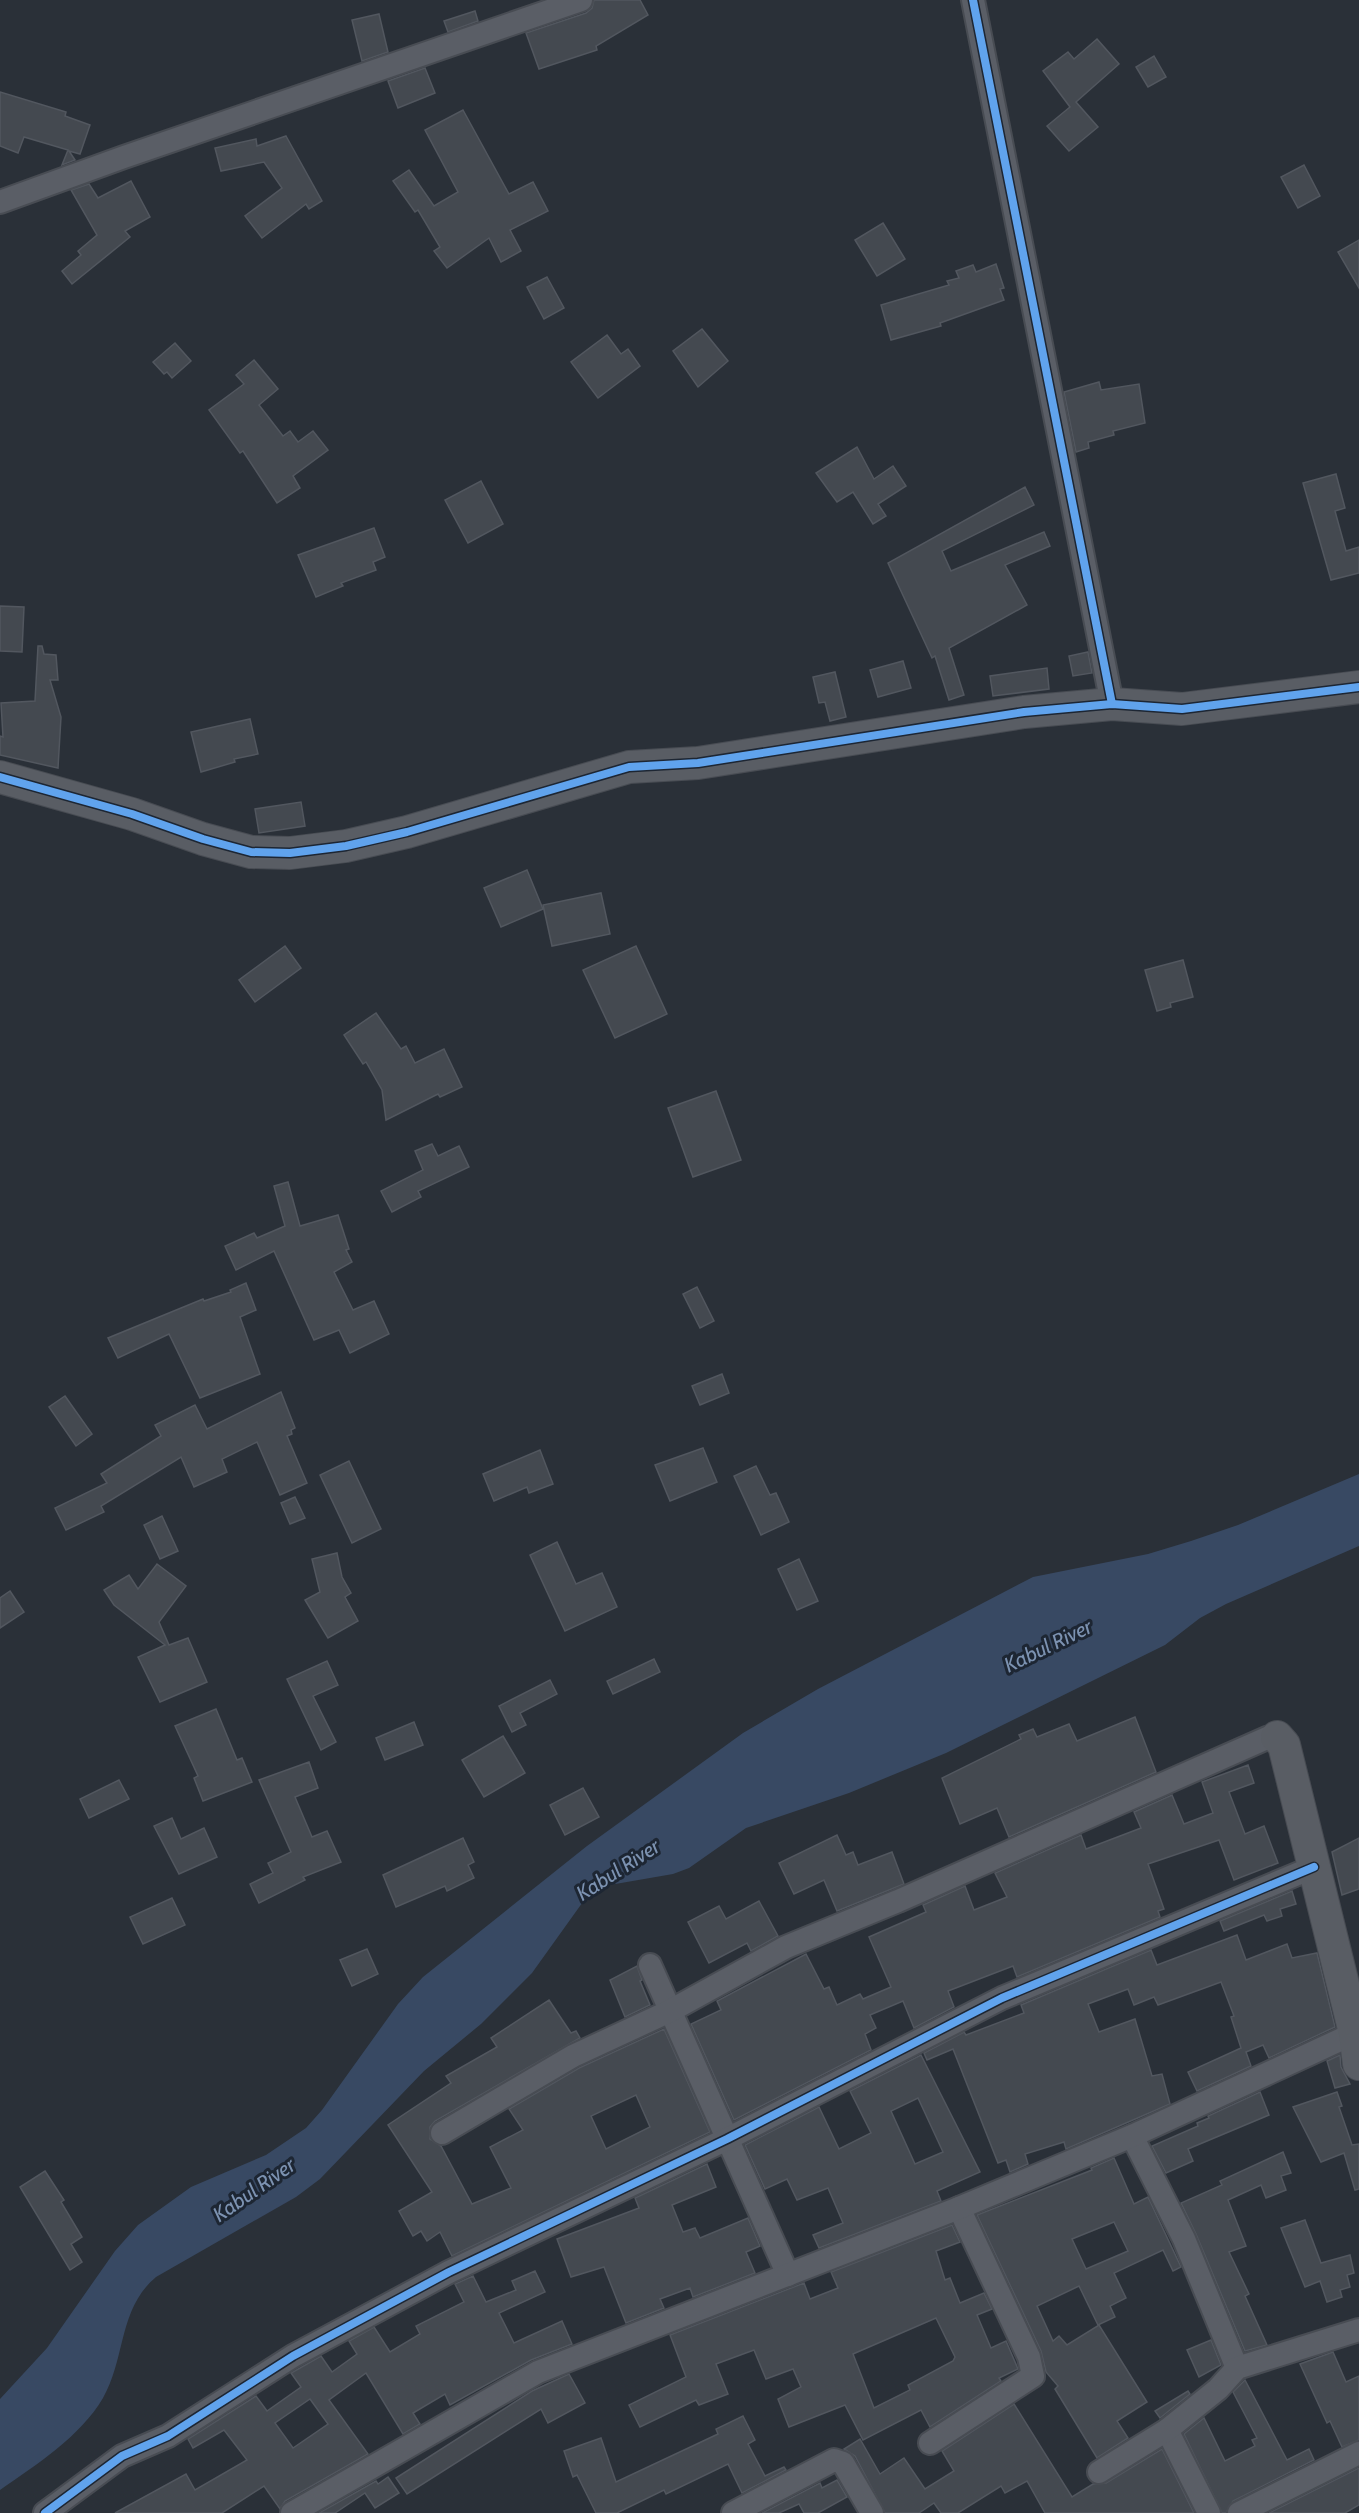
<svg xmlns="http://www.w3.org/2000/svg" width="1359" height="2513" font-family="Cabin,sans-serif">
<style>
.water{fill:#384963}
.building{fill:#444950;stroke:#52575f;stroke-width:1.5;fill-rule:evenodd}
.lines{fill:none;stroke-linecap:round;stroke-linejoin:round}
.street-casing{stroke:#484c53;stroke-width:26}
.secondary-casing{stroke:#484c53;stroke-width:34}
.street{stroke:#5a5e66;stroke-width:22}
.secondary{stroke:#595d64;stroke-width:32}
.cycleway-casing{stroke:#1d2633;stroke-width:11}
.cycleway{stroke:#60a3ed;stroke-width:8}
.labels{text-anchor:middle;stroke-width:6;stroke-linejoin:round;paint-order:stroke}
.water-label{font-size:21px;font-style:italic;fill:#7c92b1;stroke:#1d2633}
</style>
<rect width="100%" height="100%" fill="#2a3038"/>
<path class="water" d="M1359 1474V1546L1226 1604 1200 1618 1165 1645 946 1753 849 1793 746 1828 689 1868 673 1874 598 1887 590 1892 532 1973 481 2024 424 2071 320 2179 296 2197 156 2277C118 2309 126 2358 103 2398 80 2437 36 2465 0 2490V2399L47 2348 115 2251 138 2225 191 2187 266 2155 306 2128 322 2110 398 2004 423 1977 587 1846 743 1733 818 1689 1033 1577 1148 1554 1191 1541 1238 1525Z"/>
<g class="building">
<path d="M594 0H640L648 15 596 46 597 50 539 69 526 33 586 13 592 8Z"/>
<path d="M475 11 478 21 448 32 444 21Z"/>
<path d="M379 14 388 52 362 61 352 20Z"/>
<path d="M1097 39 1119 64 1076 102 1098 127 1069 151 1047 126 1070 107 1043 71 1068 52 1074 59Z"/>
<path d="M1154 56 1166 77 1148 87 1136 67Z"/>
<path d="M425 68 435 93 398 108 388 81Z"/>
<path d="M0 92 66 112 65 116 90 125 80 154 69 151 75 160 62 165 68 150 24 137 18 153 0 146Z"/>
<path d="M463 110 509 194 533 182 548 211 510 230 521 251 501 262 489 238 447 268 434 251 440 247 418 210 415 212 393 181 409 170 434 206 458 192 425 130Z"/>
<path d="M286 136 322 201 309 209 306 204 262 238 245 216 282 188 264 162 221 171 215 148 256 139 257 146Z"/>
<path d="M1304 165 1320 196 1298 208 1281 177Z"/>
<path d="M131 181 150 217 125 231 130 237 72 284 62 271 81 255 78 251 97 235 71 190 89 184 98 198Z"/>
<path d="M883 223 905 259 877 276 855 240Z"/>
<path d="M1359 240V288L1338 252Z"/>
<path d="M996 264 1004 288 1000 289 1004 300 940 323 941 326 891 340 881 305 949 285 947 281 959 278 956 271 973 265 976 272Z"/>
<path d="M547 277 564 308 544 319 527 287Z"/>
<path d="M702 329 728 361 698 387 673 351Z"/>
<path d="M607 335 621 354 628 349 640 366 598 398 571 362Z"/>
<path d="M175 343 191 361 172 378 167 372 164 374 153 362Z"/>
<path d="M254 360 278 389 259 405 283 436 290 431 298 442 313 431 328 450 293 476 300 488 277 503 243 451 240 453 209 410 244 384 236 375Z"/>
<path d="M1099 382 1101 390 1139 384 1145 423 1113 431 1114 435 1088 442 1089 448 1076 452 1064 392Z"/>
<path d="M857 447 874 479 893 466 906 486 878 504 886 516 873 524 853 492 837 502 816 473Z"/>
<path d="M1336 474 1345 508 1335 511 1346 551 1359 547V573L1331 580 1303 483Z"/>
<path d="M481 481 503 524 468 543 445 500Z"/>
<path d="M1025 487 1034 505 942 551 951 571 1044 532 1050 546 1005 565 1027 605 949 648 964 695 949 700 935 656 932 658 888 563Z"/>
<path d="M374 528 385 557 373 562 376 570 341 583 343 586 316 597 298 555Z"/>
<path d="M0 606 24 607 22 652 0 651Z"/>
<path d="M38 646H42L44 654 56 655 58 680H50L61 717 58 768 0 755V736L3 737 1 703 35 701Z"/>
<path d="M1088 652 1092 673 1073 676 1069 656Z"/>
<path d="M903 661 911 688 878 697 870 670Z"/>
<path d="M1047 668 1049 689 993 696 990 676Z"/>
<path d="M835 672 846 717 830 721 825 702 819 703 813 677Z"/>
<path d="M250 719 258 754 234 759 235 762 201 772 191 732Z"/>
<path d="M301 802 305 826 259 833 255 809Z"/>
<path d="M527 870 543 909 501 927 484 888Z"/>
<path d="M601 893 610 934 552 946 543 905Z"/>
<path d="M285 946 301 968 255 1002 239 980Z"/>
<path d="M636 946 667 1014 615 1038 583 970Z"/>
<path d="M1183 960 1193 997 1170 1003 1171 1007 1157 1011 1145 970Z"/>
<path d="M376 1013 401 1049 406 1046 415 1063 444 1049 462 1087 440 1097 438 1094 386 1120 382 1090 366 1062 363 1064 344 1035Z"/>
<path d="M716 1091 741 1160 693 1177 668 1108Z"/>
<path d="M432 1144 438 1156 459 1146 469 1167 418 1191 421 1197 392 1212 381 1191 423 1170 415 1151Z"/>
<path d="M288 1182 300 1226 338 1215 349 1249 346 1250 352 1262 334 1272 353 1310 374 1301 389 1334 350 1353 339 1330 314 1340 274 1251 236 1270 225 1246 254 1233 257 1238 285 1226 274 1186Z"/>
<path d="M246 1283 256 1310 240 1317 260 1374 200 1398 169 1334 118 1358 108 1338 203 1299 204 1301 231 1292 230 1290Z"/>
<path d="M697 1287 714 1321 700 1328 683 1294Z"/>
<path d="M722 1374 729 1393 700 1405 692 1386Z"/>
<path d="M281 1392 295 1428 291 1430 292 1434 287 1436 307 1483 280 1495 257 1442 222 1459 227 1472 194 1487 181 1457 101 1506 104 1512 66 1530 55 1508 107 1483 101 1474 161 1436 155 1425 195 1405 207 1429Z"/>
<path d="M65 1396 92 1434 76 1446 49 1407Z"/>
<path d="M703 1448 717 1482 670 1501 655 1465Z"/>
<path d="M540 1450 553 1484 529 1493 527 1487 494 1501 483 1474Z"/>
<path d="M349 1461 381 1529 352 1543 320 1475Z"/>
<path d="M756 1466 770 1495 776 1493 789 1522 761 1535 734 1476Z"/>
<path d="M295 1497 305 1518 290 1524 281 1503Z"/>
<path d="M162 1516 178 1551 160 1559 144 1525Z"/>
<path d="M557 1542 576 1584 602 1573 617 1607 565 1631 530 1555Z"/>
<path d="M337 1553 342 1577 351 1593 345 1597 358 1621 328 1638 305 1600 320 1592 312 1559Z"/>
<path d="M799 1559 818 1601 797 1610 778 1569Z"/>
<path d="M157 1564 186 1586 159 1622 169 1645 188 1638 207 1682 160 1702 138 1657 165 1645 114 1605 104 1590 129 1575 138 1589Z"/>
<path d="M10 1591 24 1612 0 1628V1598Z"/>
<path d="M654 1659 660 1672 613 1694 607 1681Z"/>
<path d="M327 1661 338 1685 313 1696 336 1742 321 1750 287 1679Z"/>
<path d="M550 1680 557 1694 520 1713 526 1725 512 1732 499 1706Z"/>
<path d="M216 1709 237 1760 242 1758 252 1782 203 1801 194 1778 198 1776 175 1726Z"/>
<path d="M1135 1717 1156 1772 1009 1837 997 1808 960 1824 942 1778 1021 1739 1019 1735 1033 1729 1037 1737 1069 1724 1077 1741Z"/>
<path d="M414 1722 423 1745 385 1760 376 1738Z"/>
<path d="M503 1736 525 1773 484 1797 462 1760Z"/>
<path d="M309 1762 318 1788 295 1797 312 1837 327 1831 341 1862 303 1877 305 1880 259 1903 250 1884 273 1873 268 1863 291 1852 259 1780Z"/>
<path d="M1248 1765 1254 1783 1229 1792 1245 1834 1264 1826 1278 1863 1234 1880 1219 1840 1148 1864 1164 1909 1158 1911 1160 1917 1017 1977 1013 1966 948 1991 954 2007 914 2028 903 2001 870 2015 876 2028 865 2034 871 2050 734 2120 691 2024 721 2010 717 2001 806 1954 824 1989 829 1987 837 2005 860 1994 863 1999 891 1987 869 1937 926 1912 923 1905 965 1886 974 1910 1007 1897 995 1873 1081 1835 1086 1849 1141 1828 1134 1812 1172 1795 1184 1824 1213 1813 1202 1782Z"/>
<path d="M119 1780 129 1799 89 1818 80 1799Z"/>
<path d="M583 1788 599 1817 565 1835 550 1805Z"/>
<path d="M172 1818 181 1839 204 1828 217 1857 179 1874 154 1826Z"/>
<path d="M837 1835 846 1855 853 1852 858 1865 892 1852 904 1884 837 1911 824 1880 794 1894 779 1863Z"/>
<path d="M463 1838 474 1862 468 1865 474 1878 447 1891 445 1886 396 1907 383 1875Z"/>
<path d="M1359 1838V1889L1342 1895 1332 1852Z"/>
<path d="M1292 1891 1296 1904 1280 1909 1282 1916 1267 1921 1264 1915 1224 1931 1220 1921Z"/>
<path d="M172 1898 185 1925 143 1944 130 1917Z"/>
<path d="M759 1901 778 1936 751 1951 747 1943 709 1963 688 1922 719 1906 726 1919Z"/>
<path d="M1237 1935 1246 1960 1287 1944 1292 1958 1317 1953 1335 2027 1269 2058 1263 2045 1246 2052 1251 2066 1197 2091 1188 2072 1241 2048 1231 2017 1234 2016 1221 1982 1158 2005 1154 1997 1134 2005 1128 1989 1088 2004 1099 2032 1135 2019 1152 2076 1162 2074 1170 2104 1066 2149 1064 2142 1025 2154 1028 2164 1010 2172 1006 2160 998 2163 953 2049 927 2060 924 2053 964 2032 966 2035 1024 2013 1021 2005 1151 1950 1157 1965Z"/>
<path d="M367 1949 378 1974 352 1986 340 1960Z"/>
<path d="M637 1966 642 1980 640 1981 650 2005 625 2017 610 1980Z"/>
<path d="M549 2000 571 2033 576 2031 580 2038 435 2121 430 2127V2139L441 2146 472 2204 511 2188 490 2147 523 2130 509 2109 579 2068 664 2029 710 2132 452 2256 440 2232 427 2241 421 2231 413 2236 399 2211 432 2192 388 2125 451 2083 446 2076 497 2047 491 2038ZM636 2095 650 2127 606 2149 591 2116Z"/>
<path d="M921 2055 980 2172 937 2191 941 2201 819 2248 813 2235 843 2223 828 2188 797 2200 787 2179 765 2189 745 2145 819 2107 839 2149 871 2133 850 2091ZM918 2098 943 2152 915 2164 891 2111Z"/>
<path d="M1340 2055 1341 2067 1350 2084 1335 2088 1327 2061Z"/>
<path d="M1260 2092 1269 2115 1188 2149 1193 2161 1166 2173 1152 2146 1198 2126 1197 2123 1209 2118 1208 2116Z"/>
<path d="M1337 2092 1342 2106 1339 2107 1352 2145 1359 2144V2189L1355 2190 1344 2153 1321 2162 1293 2107Z"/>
<path d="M1283 2152 1291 2173 1281 2176 1286 2190 1266 2198 1261 2185 1228 2200 1246 2246 1229 2252 1249 2294 1245 2296 1267 2345 1245 2351 1196 2234 1181 2203 1222 2185 1220 2181Z"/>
<path d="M1114 2158 1134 2204 1148 2197 1181 2267 1173 2271 1163 2250 1114 2273 1126 2298 1110 2306 1115 2317 1098 2325 1079 2286 1037 2306 1053 2341 1059 2336 1067 2345 1099 2325 1147 2402 1117 2421 1128 2438 1097 2458 1055 2389 1058 2386 1046 2372 1041 2351 977 2215 1092 2170 1091 2168ZM1114 2222 1128 2251 1086 2269 1072 2239Z"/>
<path d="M707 2164 716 2187 672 2205 683 2232 695 2228 700 2238 748 2218 760 2246 746 2252 755 2273 693 2297 690 2288 660 2299 664 2308 626 2323 604 2267 571 2277 557 2239 639 2208 635 2198Z"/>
<path d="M45 2171 64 2200 61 2202 82 2237 71 2244 82 2262 70 2270 20 2187Z"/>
<path d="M1305 2220 1321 2263 1350 2255 1354 2273 1347 2275 1350 2287 1340 2290 1342 2297 1327 2302 1320 2281 1305 2287 1281 2228Z"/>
<path d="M952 2225 960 2242 936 2251 945 2280 950 2278 960 2303 984 2293 992 2309 977 2315 991 2348 1006 2341 1018 2369 999 2378 1001 2381 930 2427 921 2410 863 2440 845 2405 789 2427 778 2399 801 2387 793 2369 766 2379 754 2350 716 2364 728 2394 699 2405 696 2400 640 2427 629 2405 686 2377 670 2335 804 2283 810 2299 838 2288 831 2272ZM936 2318 955 2357 953 2361 908 2385 910 2390 874 2408 853 2354Z"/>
<path d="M535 2271 545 2292 499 2313 514 2343 562 2321 572 2344 531 2360 450 2405 445 2394 413 2413 420 2424 403 2434 366 2373 329 2400 368 2454 285 2501 280 2509 264 2486 222 2513H115L186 2474 195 2490 247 2460 224 2430 193 2448 188 2439 256 2396 267 2411 301 2387 291 2373 300 2368 321 2356 332 2372 357 2354 349 2341 374 2327 390 2352 420 2334 416 2326 464 2302 455 2284 473 2276 486 2302 516 2290 512 2281ZM310 2399 328 2424 293 2448 275 2423Z"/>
<path d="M1211 2340 1221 2365 1199 2377 1187 2350Z"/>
<path d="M1333 2352 1346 2382 1359 2376V2440L1342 2447 1330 2421 1327 2423 1300 2364Z"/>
<path d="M569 2374 585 2403 548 2423 541 2409 407 2494 396 2478 532 2391Z"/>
<path d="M1245 2380 1287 2460 1309 2449 1314 2460 1233 2501 1226 2513H1222L1184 2434 1204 2418 1225 2461 1255 2446 1252 2440 1257 2438 1233 2392Z"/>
<path d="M1188 2391 1190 2394 1160 2418 1155 2411Z"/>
<path d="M1014 2404 1072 2497 1093 2484 1106 2483 1162 2449 1194 2513H1045L1027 2481 1005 2493 1001 2486 958 2513H941L934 2503 919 2513H885L855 2456 844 2449 860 2439 880 2474 904 2458 925 2489 954 2471 942 2451Z"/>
<path d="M743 2416 755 2440 748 2444 765 2476 784 2467 786 2470 742 2493 728 2464 666 2494 664 2490 617 2513H596L577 2475 573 2477 564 2451 601 2438 616 2482 718 2434 716 2429Z"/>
<path d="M1359 2468V2505L1345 2513H1269Z"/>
<path d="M388 2477 399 2493 375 2508 365 2493 335 2513H319L376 2481 378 2484Z"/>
<path d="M837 2480 847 2497 818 2513H804L799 2504 779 2513H762L820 2483 822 2488Z"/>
</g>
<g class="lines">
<g class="street-casing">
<g id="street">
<path d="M973 0 1112 704"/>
<path d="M0 202 124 157 581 0"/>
<path d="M650 1965 788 2275"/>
<path d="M442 2133 573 2056 670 2011 786 1947 898 1901 1267 1738 1277 1737"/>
<path d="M1132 2136 1184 2239 1237 2368"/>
<path d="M1167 2430 1209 2513"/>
<path d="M930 2443 1033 2376 1029 2357 959 2208"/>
<path d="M1099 2472 1167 2430 1218 2389 1237 2368 1359 2330"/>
<path d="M45 2513 122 2456 168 2436 293 2356 449 2272 727 2139 1002 1998 1314 1867"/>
<path d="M292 2513 538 2372 959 2208 1132 2136 1355 2033"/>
<path d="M733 2513 834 2460 843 2463 872 2513"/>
<path d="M1239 2513 1359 2453"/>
</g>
</g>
<g class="secondary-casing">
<g id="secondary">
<path d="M0 777 132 814 203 839 251 852 290 853 346 846 407 832 629 767 698 763 1024 712 1112 704 1182 709 1359 687"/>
<path d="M1277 1737 1284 1745 1355 2033 1359 2064"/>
</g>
</g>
<use href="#street" class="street"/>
<use href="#secondary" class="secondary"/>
<g class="cycleway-casing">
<g id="cycleway">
<path d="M973 0 1112 704"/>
<path d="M0 777 132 814 203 839 251 852 290 853 346 846 407 832 629 767 698 763 1024 712 1112 704 1182 709 1359 687"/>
<path d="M45 2513 122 2456 168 2436 293 2356 449 2272 727 2139 1002 1998 1314 1867"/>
</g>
</g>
<use href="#cycleway" class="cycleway"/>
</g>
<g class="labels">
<g class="water-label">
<text transform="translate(1048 1646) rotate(-26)" y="7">Kabul River</text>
<text transform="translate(618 1870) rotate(-33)" y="7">Kabul River</text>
<text transform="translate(254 2190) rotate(-35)" y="7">Kabul River</text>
</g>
</g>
</svg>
